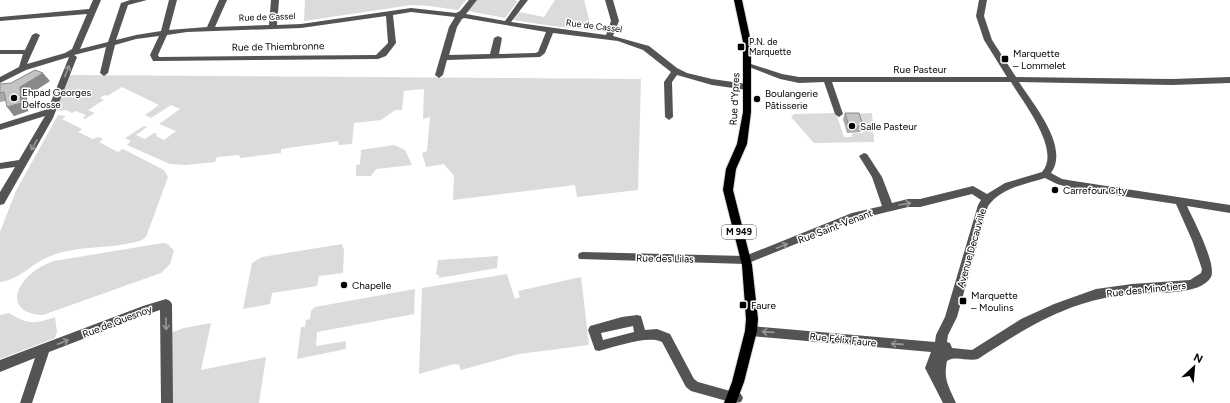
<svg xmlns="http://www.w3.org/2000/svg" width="1230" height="403" font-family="Figtree,sans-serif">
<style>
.green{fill:#dbdbdb}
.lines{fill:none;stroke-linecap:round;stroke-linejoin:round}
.major-casing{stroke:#dbdbdb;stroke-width:2}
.minor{fill:#545454;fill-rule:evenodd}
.major{fill:#000;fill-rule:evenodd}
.wall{fill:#a9a9a9}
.shaded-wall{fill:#898989}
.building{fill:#c4c4c4;stroke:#898989}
.oneway{stroke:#989898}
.poi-dot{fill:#000;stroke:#fff;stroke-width:1.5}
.labels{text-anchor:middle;stroke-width:3;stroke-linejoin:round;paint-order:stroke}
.far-street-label{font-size:9px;fill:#000;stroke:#fff}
.far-poi-label{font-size:9px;fill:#000;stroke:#fff;text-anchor:start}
.shield{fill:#fff;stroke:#4c4c4c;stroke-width:1}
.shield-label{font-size:9px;font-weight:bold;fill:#000}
.street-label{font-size:10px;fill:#000;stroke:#fff}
.poi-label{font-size:10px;fill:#000;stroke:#fff;text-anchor:start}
</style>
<rect width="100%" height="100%" fill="#fff"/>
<g class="green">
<path d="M305 0H466L458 10 429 6 412 5 304 21Z"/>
<path d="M477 0H515L518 1 505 18 468 11Z"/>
<path d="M555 0H584L591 27 611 26 608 32 553 26 513 20 519 12 544 17Z"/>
<path d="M69 75 641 79 638 190 577 197 575 185 453 200 454 176 444 164 426 167 422 153 427 151 430 117 423 119 424 89 404 91 402 110H395L381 120 354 123 352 144 339 145 338 141 281 149V153L240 158 239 155 217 157 215 162 186 165 170 164 127 145 131 141 125 138 144 126 147 127 136 135 145 139 154 133 157 134 156 136 164 140 176 131 159 124 180 109 171 105 151 118 145 115 159 105 122 87 107 96 105 95 100 98 104 100 88 110 95 113 85 119 83 118 86 115 76 111 72 113 66 110 57 111 60 98Z"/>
<path d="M836 113 844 137H851L853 133H863L856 114 872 113 874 142 814 143 791 117 794 114Z"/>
<path d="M58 115 66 116 62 119 82 129 78 132 93 139 98 137 103 139 99 142 118 152 123 149 164 170 168 177 146 237 142 240C113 250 78 244 48 257 31 264 19 280 0 282V232L16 191Z"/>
<path d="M394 145 405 150 412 165 376 169 371 176H356V165L360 164 361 150Z"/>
<path d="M163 243 168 244 174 251 170 264 161 273 43 315C11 314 10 291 32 273 39 267 46 264 54 261Z"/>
<path d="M342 244 344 250 343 273 319 276 317 286 272 293 270 304 243 309 252 263 262 257Z"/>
<path d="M498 256 497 268 439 278V275H436L438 260Z"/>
<path d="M507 274 515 299 520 297 518 291 581 277 589 345 519 354 461 370 459 365 454 364 419 374 422 288Z"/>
<path d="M415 289 414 314 317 332 316 346 346 341V349L297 359 301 327H305L306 320 310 319 311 311 315 307Z"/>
<path d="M9 313C28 325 35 324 55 317L57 332 55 338 0 359V315Z"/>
<path d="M211 323 201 370 266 357 259 403H172L170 333 184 328Z"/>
</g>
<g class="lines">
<g class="major-casing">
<path id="major" d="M734 0H742L751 42V112L747 144 736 169 733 190 752 265 758 319 757 331 744 382 736 403H724L732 382 745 331 746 319 742 265 723 190 726 169 737 144 743 112V42Z"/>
</g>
<g class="minor">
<path d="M93 0H101L80 49 108 42 121 3 130 0H147L128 5 116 40 136 35 161 31 169 0H177L169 30 207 27 219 0H227L215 27 269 25 271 0H279L277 25 301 24 411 8 456 13 460 11 469 0H477L466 14 505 21 520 0H528L511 22 606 35 611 21 605 0H613L619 21 613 36 649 46 677 68 687 73 712 79 747 84 751 87 747 90 712 85 677 75 672 82 673 117 669 120 665 117 664 82 671 72 643 50 618 41 553 33 545 53 540 57 447 60 443 75 439 78 435 75 449 27 455 17 411 12 393 15 396 43 386 56 378 59 156 61H153L150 55 159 36 136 39 115 45 108 73 104 76 100 73 106 47 74 55 77 57 53 118 4 204 0 205V192L15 167 0 169V163L19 160 45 116 0 130V124L48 109 69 57 26 70 0 83V77L19 67 23 54H0V50H25L32 35 36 33 40 35 27 64 65 53 72 49 87 14 0 21V17L89 9ZM386 16 388 43 376 55 159 57 158 55 167 35 187 32 301 28ZM464 18 546 32 538 52 535 53 499 54 502 38 498 36 494 38 490 54 449 55 457 27 462 19Z"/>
<path d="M979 0H987L984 16 992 40 1016 77 1172 79 1230 77V83L1172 85 1019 82C1033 104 1070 147 1051 173L1062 179 1074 181 1230 205V213L1187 206C1193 219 1217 264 1211 277 1201 296 1152 292 1133 294 1071 299 1029 326 978 359 968 362 956 355 947 361 943 380 949 387 956 403H943L925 368 931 352 751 336 747 335 745 331 747 327 751 326 935 342 936 335 945 317 978 205 981 200 972 194 920 207H908L858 219 746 264 579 259 578 256 579 253 583 252 745 256 852 213 882 206 872 177 859 156 864 153 867 154 882 177 892 203 908 199H920L973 186 987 194 1005 183 1042 172C1062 150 1022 101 1011 82H832L843 114 839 117 835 114 824 82 799 83 780 79 744 65 748 63 782 74 799 77H1007L984 40 976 16ZM1045 178 1057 184 1074 189 1176 204 1192 240 1202 269 1201 273 1190 280 1132 284 1096 289 1054 304 1021 319 972 350 952 348 950 343 947 342 948 335 957 317 988 206C1002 187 1024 185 1045 178Z"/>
<path d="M166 299 170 301 172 304 173 403H161L160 310 148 314 49 352 32 403H20L35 358 0 372V360L143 306Z"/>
<path d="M637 315 641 316 645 330 657 329 670 334 694 379 698 382 741 394 743 398 741 402 734 403 691 391 686 387 662 342C648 335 615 347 599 351L595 350 588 330 590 326 622 317ZM633 326 634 332 603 340 601 333Z"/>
</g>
<use href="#major" class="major"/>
</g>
<g class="wall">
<path d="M50 81 27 96 28 111 14 116 6 101 0 102V84Z"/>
<path d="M845 113 863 126 861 132 847 133 843 119Z"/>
</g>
<path class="shaded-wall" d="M43 73 50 81 27 96 28 111 14 116 7 107 20 87Z"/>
<g class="building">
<path d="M35 70 43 73 20 87 21 103 7 107 4 92 0 93V84L11 83Z"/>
<path d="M845 113H859L863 126H849Z"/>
</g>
<defs><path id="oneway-shaft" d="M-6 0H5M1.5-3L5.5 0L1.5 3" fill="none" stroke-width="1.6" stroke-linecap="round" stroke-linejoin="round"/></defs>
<g class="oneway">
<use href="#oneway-shaft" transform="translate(67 71) rotate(-68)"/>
<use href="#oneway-shaft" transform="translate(34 145) rotate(120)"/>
<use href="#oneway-shaft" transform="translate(905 204) rotate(-10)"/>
<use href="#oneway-shaft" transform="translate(782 246) rotate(-22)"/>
<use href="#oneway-shaft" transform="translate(166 324) rotate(89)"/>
<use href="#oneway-shaft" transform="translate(768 332) rotate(-176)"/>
<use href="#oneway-shaft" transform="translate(63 342) rotate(-21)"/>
<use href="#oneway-shaft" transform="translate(897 344) rotate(-176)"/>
</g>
<g class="poi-dot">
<rect x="737" y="43" width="8" height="8" rx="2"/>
<rect x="1001" y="55" width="8" height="8" rx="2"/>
<circle cx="14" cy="98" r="4"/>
<circle cx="757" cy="99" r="4"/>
<circle cx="852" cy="126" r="4"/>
<circle cx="1055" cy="190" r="4"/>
<circle cx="344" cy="285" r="4"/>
<rect x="959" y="297" width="8" height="8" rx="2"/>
<rect x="739" y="301" width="8" height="8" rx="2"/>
</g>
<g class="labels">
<g class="far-street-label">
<text transform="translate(267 17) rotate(-2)" y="3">Rue de Cassel</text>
<text transform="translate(594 26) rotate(7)" y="3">Rue de Cassel</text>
</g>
<g class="far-poi-label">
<text x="749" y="45">P.N. de<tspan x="749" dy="10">Marquette</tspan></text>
</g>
<rect class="shield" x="722" y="225" width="34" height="14" rx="3"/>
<g class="shield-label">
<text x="739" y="235">M 949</text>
</g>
<g class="street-label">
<text transform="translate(278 46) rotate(-1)" y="4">Rue de Thiembronne</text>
<text x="920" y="73">Rue Pasteur</text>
<text transform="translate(734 99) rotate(-87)" y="4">Rue d'Ypres</text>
<text transform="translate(835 226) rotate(-21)" y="4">Rue Saint-Venant</text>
<text transform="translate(971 248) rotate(-74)" y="4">Avenue Decauville</text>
<text transform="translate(665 258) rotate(1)" y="4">Rue des Lilas</text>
<text transform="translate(1146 289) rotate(-6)" y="4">Rue des Minotiers</text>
<text transform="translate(117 321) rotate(-21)" y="4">Rue de Quesnoy</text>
<text transform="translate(843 339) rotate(6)" y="4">Rue Félix Faure</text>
</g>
<g class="poi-label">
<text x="1013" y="57">Marquette<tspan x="1013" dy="12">– Lommelet</tspan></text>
<text x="22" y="96">Ehpad Georges<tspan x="22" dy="12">Delfosse</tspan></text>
<text x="765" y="97">Boulangerie<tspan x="765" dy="12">Pâtisserie</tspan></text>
<text x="860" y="130">Salle Pasteur</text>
<text x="1063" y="194">Carrefour City</text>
<text x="352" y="289">Chapelle</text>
<text x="971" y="299">Marquette<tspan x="971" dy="12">– Moulins</tspan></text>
<text x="751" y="309">Faure</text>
</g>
</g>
<g transform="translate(1194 367) rotate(26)" stroke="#ffffff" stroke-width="3" paint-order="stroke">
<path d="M0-3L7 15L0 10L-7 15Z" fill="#000000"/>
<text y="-6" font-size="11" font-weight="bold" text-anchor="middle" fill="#000000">N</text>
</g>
</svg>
